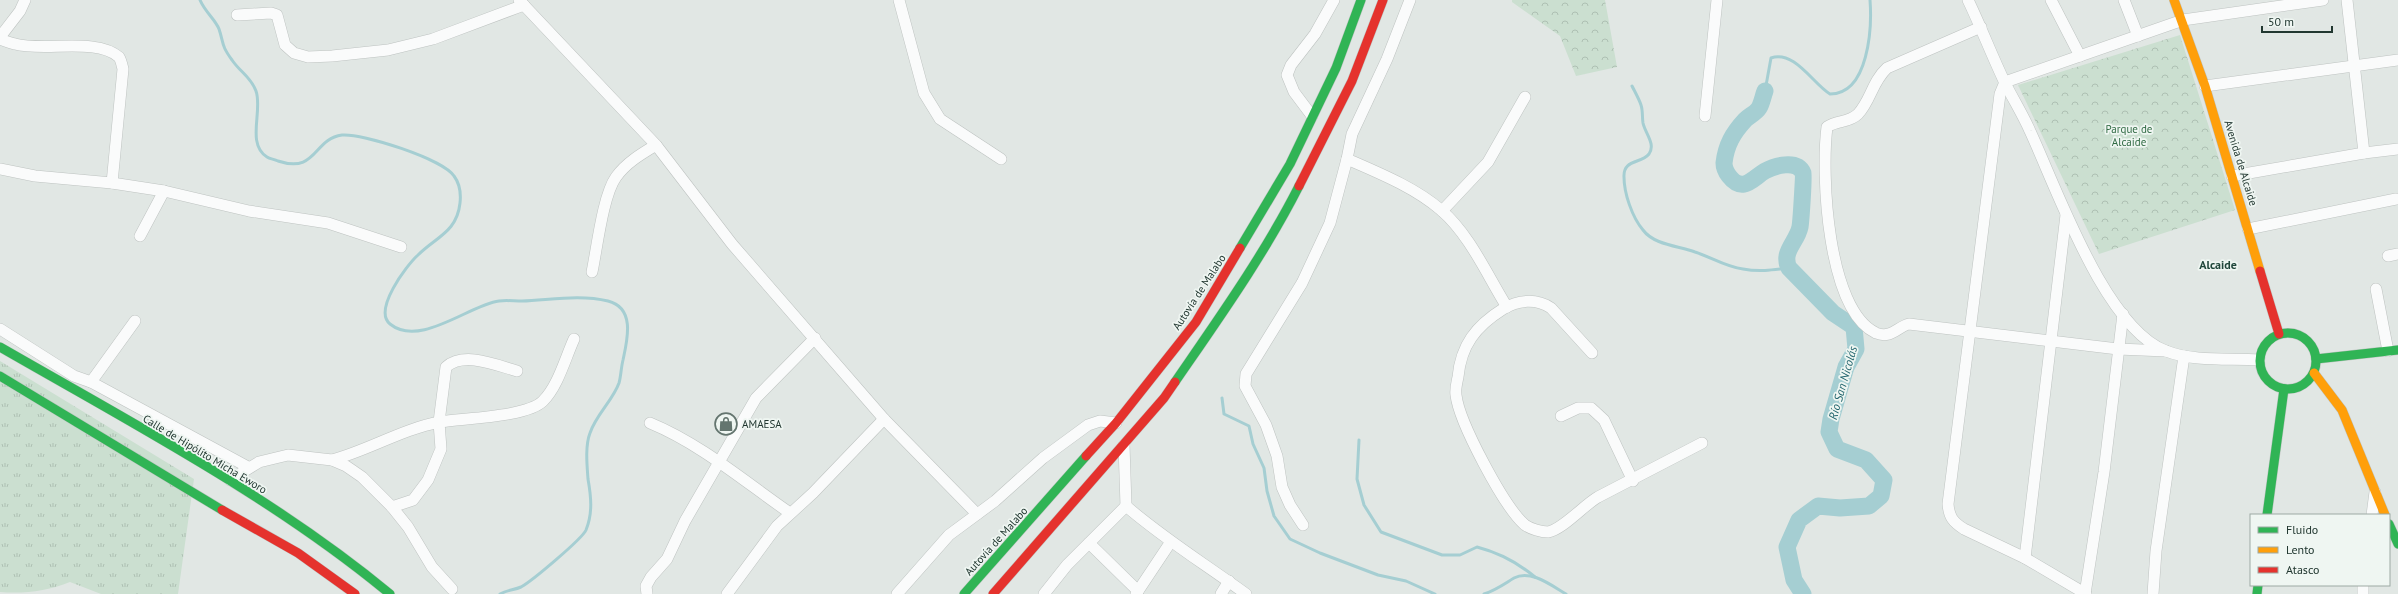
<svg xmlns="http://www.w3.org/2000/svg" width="2398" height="594" font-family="'PT Sans',sans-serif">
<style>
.grass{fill:url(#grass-tufts)}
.forest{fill:url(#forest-crowns)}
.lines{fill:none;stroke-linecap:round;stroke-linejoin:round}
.stream{stroke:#a5ced2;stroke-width:3}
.river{stroke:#a5ced2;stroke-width:17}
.street-casing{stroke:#bec3c1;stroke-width:12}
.fast-casing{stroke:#bec4c1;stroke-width:10}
.slow-casing{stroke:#bec4c1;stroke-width:10}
.jam-casing{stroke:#bec4c1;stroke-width:10}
.street{stroke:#fafbfb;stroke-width:11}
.fast{stroke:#30b455;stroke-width:9}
.slow{stroke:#ff9f0a;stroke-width:9}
.jam{stroke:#e5322d;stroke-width:9}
.labels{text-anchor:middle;stroke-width:3.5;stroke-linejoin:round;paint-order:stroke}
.park-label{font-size:11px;fill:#306a43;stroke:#eff6f2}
.street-label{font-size:11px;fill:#213730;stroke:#eff6f2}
.poi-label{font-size:11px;fill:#213730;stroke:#eff6f2;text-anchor:start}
.neighbourhood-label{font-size:12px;font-weight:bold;fill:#20473b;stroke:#eff6f2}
.water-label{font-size:12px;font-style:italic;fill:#22656d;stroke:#eff6f2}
</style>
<defs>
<pattern id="grass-tufts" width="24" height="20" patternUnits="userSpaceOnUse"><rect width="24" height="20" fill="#cbdfd0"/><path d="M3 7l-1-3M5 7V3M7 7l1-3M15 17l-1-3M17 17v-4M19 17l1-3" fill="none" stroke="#aec0b3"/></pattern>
<pattern id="forest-crowns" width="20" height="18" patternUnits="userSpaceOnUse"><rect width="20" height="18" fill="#cbdfd0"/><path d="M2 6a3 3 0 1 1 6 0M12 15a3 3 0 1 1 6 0" fill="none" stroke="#aec0b3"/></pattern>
</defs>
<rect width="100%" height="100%" fill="#e1e7e4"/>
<path class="grass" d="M0 361 194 479 178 594H101L70 582C48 591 24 594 0 592Z"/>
<g class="forest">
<path d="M1512 0H1605L1617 67 1576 76 1560 36 1512 2Z"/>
<path d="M2180 35 2235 210 2099 254 2018 85Z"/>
</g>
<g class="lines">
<g class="stream">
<path d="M200 0C205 12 215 19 219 29 224 44 221 45 232 60 240 72 251 77 256 91 263 110 246 144 267 157 270 159 274 159 278 161 317 174 313 139 342 135 362 133 443 159 454 176 460 184 461 194 460 203 457 232 436 237 418 255 406 266 373 310 390 324 420 348 469 305 499 301 506 300 514 301 522 301 550 300 580 294 608 301 636 308 627 341 623 360 621 368 621 376 619 383 613 400 596 415 590 433 585 446 587 465 588 479 591 496 593 513 586 530 582 539 532 581 521 587 514 590 507 590 500 594"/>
<path d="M1632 86C1635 92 1639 99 1641 105 1643 111 1642 117 1643 123 1645 133 1656 144 1649 154 1641 164 1623 159 1624 177 1624 193 1632 217 1643 230 1654 245 1679 246 1695 252 1711 257 1726 267 1743 269 1759 272 1773 270 1789 268"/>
<path d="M1765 91 1771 58C1795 50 1813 84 1830 94 1869 94 1872 27 1870 0"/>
<path d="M1222 398 1224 414 1249 426 1253 444 1264 468 1267 491 1274 516 1290 539 1320 553 1378 575 1406 581 1435 594"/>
<path d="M1359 440 1357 479 1364 505 1381 532 1442 555H1460L1477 547C1500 553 1517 562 1535 577"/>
<path d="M1484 594C1496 590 1504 584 1514 578 1531 569 1552 586 1566 594"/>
</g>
<path class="river" d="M1765 91C1763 96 1762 103 1759 108 1756 113 1749 116 1745 120 1733 133 1726 145 1724 163 1724 168 1726 172 1729 176 1743 194 1753 178 1765 171 1774 166 1797 159 1803 173 1804 176 1801 221 1800 227 1797 242 1781 252 1789 268L1833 313 1854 327 1856 349 1846 367 1831 419 1829 432 1837 449 1866 460 1884 480 1881 496 1869 506 1840 508 1818 506 1799 520 1787 547 1794 580 1803 594"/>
<g class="street-casing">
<g id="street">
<path d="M519 0 656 145 732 244 884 419 977 514"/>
<path d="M899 0 924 93 940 119 1001 159"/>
<path d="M1410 0 1387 59 1352 134 1347 159C1379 173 1414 187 1441 210 1470 235 1487 275 1507 307"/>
<path d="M1968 0C1981 27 1992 56 2005 83 2013 99 2023 115 2030 131 2057 189 2105 328 2166 351 2194 362 2230 358 2259 360"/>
<path d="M2051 0 2080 56"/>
<path d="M2124 0 2138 36"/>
<path d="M2347 0 2364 153"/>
<path d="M237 15 271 13 277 15 285 45 294 53 308 57 332 56 388 50 433 39 524 5"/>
<path d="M1981 27 1887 68C1872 82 1871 100 1858 114 1849 123 1837 120 1827 127 1821 174 1827 310 1876 333 1891 339 1897 327 1909 324L2118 349 2166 351"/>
<path d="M0 37 20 11 25 0"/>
<path d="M0 39C5 41 10 43 15 44 44 52 96 37 119 57 121 60 122 65 123 69L112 183"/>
<path d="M2205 86 2398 60"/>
<path d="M1312 116 1294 92 1287 75 1291 65 1315 34 1334 0"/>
<path d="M1705 116 1717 0"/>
<path d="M0 169 35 176 112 183 164 191 249 211 328 223 401 247"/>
<path d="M2232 176 2364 153 2398 149"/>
<path d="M1442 211 1488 162 1525 97"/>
<path d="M2248 229 2396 199"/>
<path d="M140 236 164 191"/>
<path d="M2388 256 2398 254"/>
<path d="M592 272C597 248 603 195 616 177 626 163 641 154 656 145"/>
<path d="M2376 289 2388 351"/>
<path d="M0 329 74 376 91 382 248 467"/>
<path d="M1592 353 1551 308C1536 298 1518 300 1503 309 1476 326 1461 345 1458 377 1457 382 1455 389 1456 395 1459 422 1504 507 1525 525 1531 529 1541 532 1548 532 1562 530 1584 505 1598 497L1702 443"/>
<path d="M91 382 135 321"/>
<path d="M1561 416 1578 408H1591L1604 420 1633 481"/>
<path d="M650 423C701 444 745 482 790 513"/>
<path d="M1124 445 1126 506"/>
<path d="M332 460C369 450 402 429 440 422 464 418 527 417 543 401 558 386 565 359 574 339"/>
<path d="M230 480 259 462 288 455 332 460 346 466 362 477 392 507 408 527 432 567 452 589"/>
<path d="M392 507 413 500 428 480 441 449 439 422 446 367C464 351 496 365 517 371"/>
<path d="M2372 515 2375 492"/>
<path d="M1303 525 1290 505 1282 487 1277 456 1266 425 1245 386 1246 374 1302 283 1330 223 1347 159"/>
<path d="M1089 543 1138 591"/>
<path d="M2025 558 2066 215"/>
<path d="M647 594 646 586 651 577 667 559 685 521 756 398 815 338"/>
<path d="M727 594 777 526 813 493 884 419"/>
<path d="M897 594 949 535 995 501 1043 458 1088 425 1100 421 1116 423"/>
<path d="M1044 594 1067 565 1126 506C1164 539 1205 564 1246 594"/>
<path d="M1136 594 1170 543"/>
<path d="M1221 594 1229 581"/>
<path d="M2085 594 2104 472 2123 314"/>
<path d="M2086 594 2025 558 1964 529C1953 522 1949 517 1948 504L2000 94 2005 82 2183 20 2323 0"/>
<path d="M2153 594 2156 551 2184 356"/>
<path d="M2363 594V585"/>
</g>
</g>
<g class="fast-casing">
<g id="fast">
<path d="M1240 248 1290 164 1336 68 1361 0"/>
<circle cx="2288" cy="361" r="28"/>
<path d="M0 347C132 423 273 497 390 594"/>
<path d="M2316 359 2398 350"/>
<path d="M0 376 222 510"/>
<path d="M1175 382C1219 318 1264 255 1299 186"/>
<path d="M2267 515 2284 389"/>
<path d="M2389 524 2398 544"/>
<path d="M964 594 1086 456"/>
<path d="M2257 594 2258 585"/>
</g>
</g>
<g class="slow-casing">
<g id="slow">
<path d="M2174 0 2205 86 2260 271"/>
<path d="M2314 373 2342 410 2385 515"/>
</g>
</g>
<g class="jam-casing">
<g id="jam">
<path d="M1299 186 1352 81 1383 0"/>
<path d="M2260 271 2279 334"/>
<path d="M1086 456 1116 423 1196 322 1240 248"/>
<path d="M222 510 298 553 355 594"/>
<path d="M993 594 1164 398 1175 382"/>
</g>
</g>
<use href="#street" class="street"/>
<use href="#fast" class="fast"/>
<use href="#slow" class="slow"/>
<use href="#jam" class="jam"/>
</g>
<defs>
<g id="shop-ring" transform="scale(1.15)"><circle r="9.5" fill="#eff6f2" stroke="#64756f" stroke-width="1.5"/><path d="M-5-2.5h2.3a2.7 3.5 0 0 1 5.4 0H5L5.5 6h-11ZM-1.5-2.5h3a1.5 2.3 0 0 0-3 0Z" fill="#64756f"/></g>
</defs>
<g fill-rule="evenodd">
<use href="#shop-ring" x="726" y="424"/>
</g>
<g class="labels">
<g class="park-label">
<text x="2129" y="133">Parque de<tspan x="2129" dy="13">Alcaide</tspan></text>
</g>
<g class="street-label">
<text transform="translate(2241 163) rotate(73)" y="4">Avenida de Alcaide</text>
<text transform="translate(1199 292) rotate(-57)" y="4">Autovía de Malabo</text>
<text transform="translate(205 454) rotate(31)" y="4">Calle de Hipólito Micha Eworo</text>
<text transform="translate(996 541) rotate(-48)" y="4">Autovía de Malabo</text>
</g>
<g class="poi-label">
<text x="742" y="428">AMAESA</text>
</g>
<g class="neighbourhood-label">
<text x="2218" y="269">Alcaide</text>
</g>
<g class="water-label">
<text transform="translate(1843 383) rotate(-74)" y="4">Río San Nicolás</text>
</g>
</g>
<rect x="2250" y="514" width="140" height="72" fill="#eff6f2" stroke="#9daaa4"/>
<rect x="2258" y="527" width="20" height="6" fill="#30b455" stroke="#9daaa4"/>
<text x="2286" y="534" font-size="12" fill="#213730">Fluido</text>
<rect x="2258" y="547" width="20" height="6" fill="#ff9f0a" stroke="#9daaa4"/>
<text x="2286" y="554" font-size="12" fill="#213730">Lento</text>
<rect x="2258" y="567" width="20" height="6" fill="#e5322d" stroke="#9daaa4"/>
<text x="2286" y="574" font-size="12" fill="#213730">Atasco</text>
<path d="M2262 26v6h70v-6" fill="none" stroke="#213730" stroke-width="2"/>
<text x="2268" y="26" font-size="12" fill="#213730" stroke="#eff6f2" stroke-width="3" paint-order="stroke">50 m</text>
</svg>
